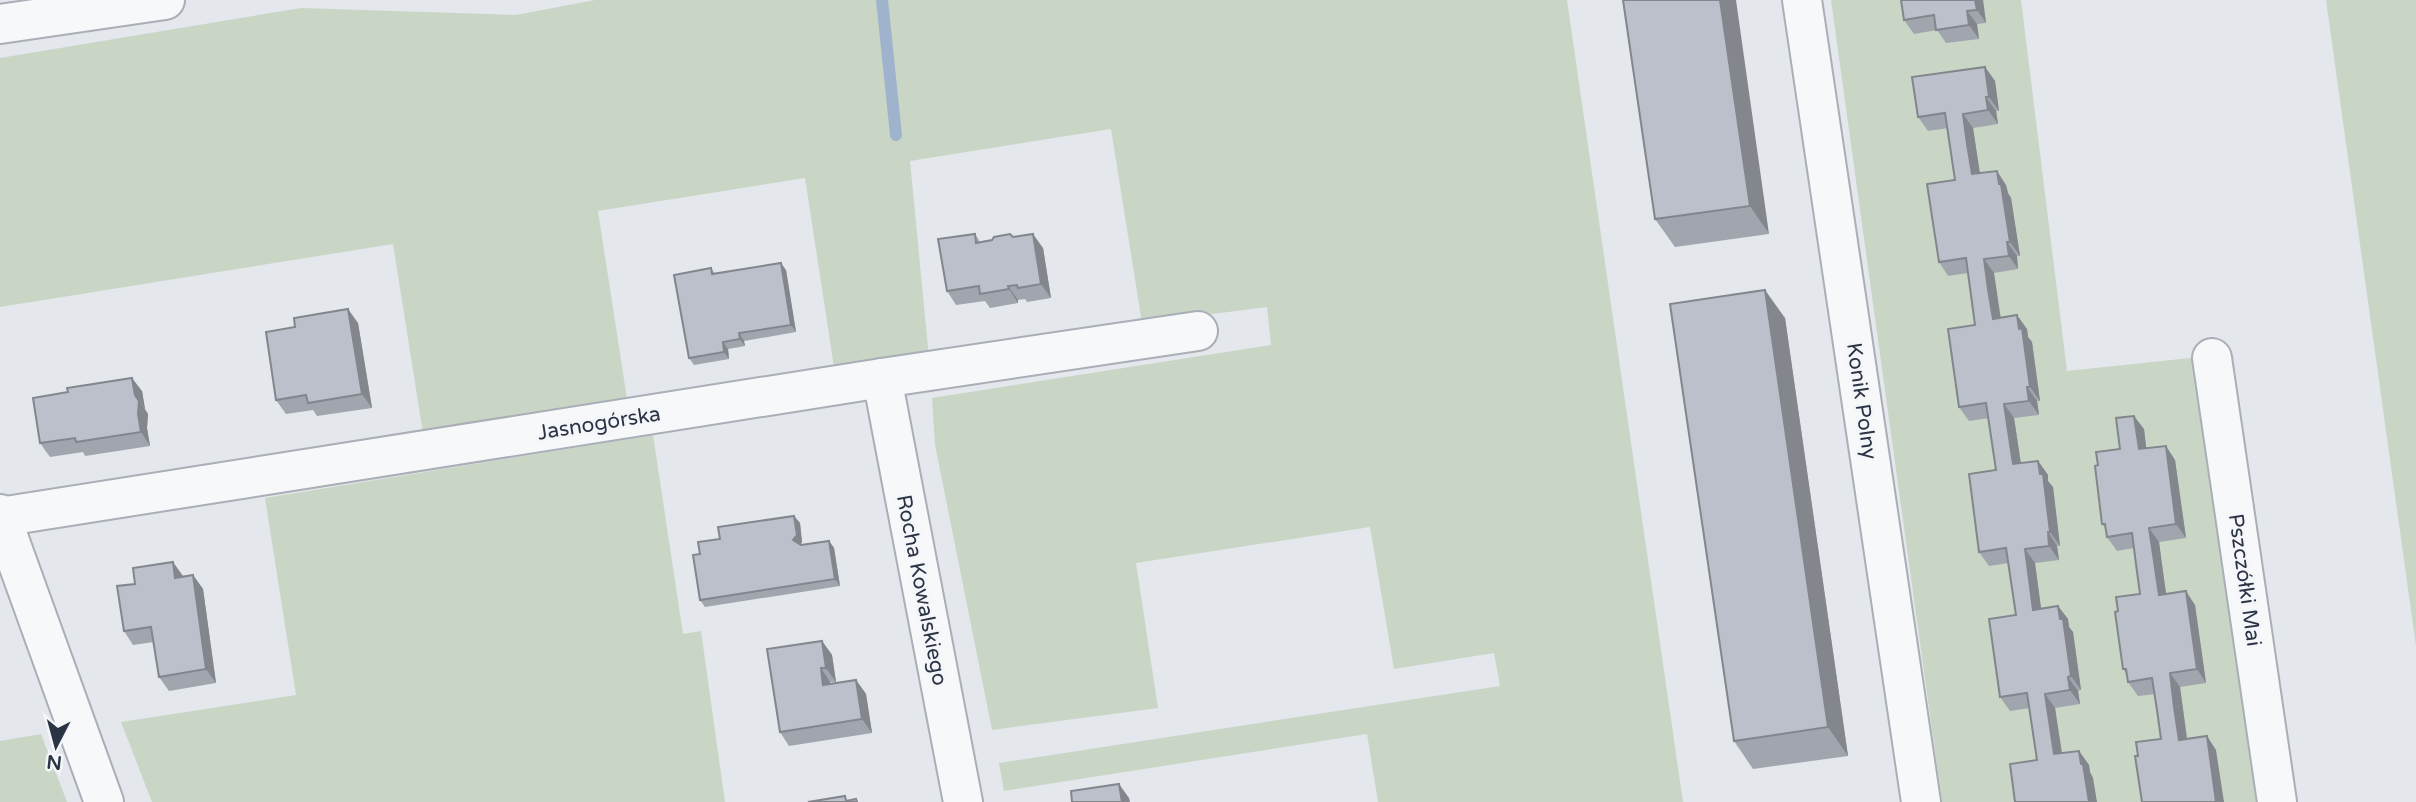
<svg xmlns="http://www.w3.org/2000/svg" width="2416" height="802" font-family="'Varela Round',sans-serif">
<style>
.green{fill:#c9d6c5}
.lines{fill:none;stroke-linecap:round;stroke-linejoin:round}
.stream{stroke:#9fb4cc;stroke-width:12}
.minor-casing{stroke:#a9aeb7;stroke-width:42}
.minor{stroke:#f7f8fa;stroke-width:38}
.wall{fill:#a1a5ae}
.shaded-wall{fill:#83868d}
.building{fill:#bbc0ca;stroke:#83868d;stroke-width:2}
.labels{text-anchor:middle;stroke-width:6;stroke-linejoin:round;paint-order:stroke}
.street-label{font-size:21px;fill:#2b3445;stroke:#f4f6f9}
</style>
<rect width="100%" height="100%" fill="#e4e7ec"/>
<g class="green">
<path d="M595 0H1567L1683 802H1378L1367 734 1004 791 999 763 1500 686 1494 653 1394 669 1370 527 1136 563 1158 708 992 730 935 445 932 398 1271 345 1267 307 1142 323 1111 129 910 161 929 358 834 367 805 178 598 211 627 399 423 433 393 244 0 307V58L301 8 516 15Z"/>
<path d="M1831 0H2021L2067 371 2219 355 2286 802H1942Z"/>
<path d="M2326 0H2416V646Z"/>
<path d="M653 435 683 634 701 631 725 802H152L121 722 296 695 265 498Z"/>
<path d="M41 734 67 802H0V741Z"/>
</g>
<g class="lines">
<path class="stream" d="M882 0 896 135"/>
<g class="minor-casing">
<g id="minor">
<path d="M1802 0 1921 802"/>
<path d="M0 24 165 0"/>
<path d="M2212 358 2277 802"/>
<path d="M882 378 963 802"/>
<path d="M0 514 104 802"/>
<path d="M0 517 882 378 1198 331"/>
</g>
</g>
<use href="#minor" class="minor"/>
</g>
<g class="wall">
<path d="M1623 0 1769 234 1675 247 1655 219Z"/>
<path d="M1983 0 1986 23 1977 24 1979 39 1946 43 1937 30 1914 34 1904 20Z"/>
<path d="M1985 67 1995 81 1999 111H1996L1998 124 1973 128 1980 173 2006 185 2008 193 2011 198 2020 256H2017L2018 269 1994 273 2000 318 2027 329 2028 337 2032 342 2040 401H2037L2039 415 2014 418 2021 463 2038 461 2048 475V481L2053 487 2060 546H2057L2059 560 2035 563 2041 608 2058 606 2068 619 2069 627 2073 632 2081 690 2078 691 2080 704 2055 708 2062 753 2079 751 2089 765 2090 772 2093 778 2037 760 2030 708 2010 711 2000 697 2016 615 2009 563 1989 566 1979 552 1996 470 1989 418 1969 421 1959 407 1975 325 1968 273 1948 276 1939 262 1955 180 1948 128 1928 131 1918 117Z"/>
<path d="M975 234 980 242 1013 237 1043 248 1051 298 1027 302 1025 299 1018 300V303L990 308 985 301 956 305 947 291Z"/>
<path d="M711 268 715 274 786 270 796 332 744 341 745 346 728 349 729 359 694 365 689 358Z"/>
<path d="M1785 318 1848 756 1753 769 1734 741Z"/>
<path d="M358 323 372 408 317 416 313 410 286 414 276 400Z"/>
<path d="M142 391 145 409 148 414 147 428 150 446 85 456 83 452 50 457 40 443Z"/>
<path d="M2144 429 2146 448 2175 460 2186 538 2159 542 2163 574 2166 593 2195 605 2206 683 2180 687 2187 739 2216 750 2138 756 2161 739 2155 694 2138 696 2128 682 2127 675 2123 669 2118 611 2140 594 2134 548 2117 551 2107 537 2106 529 2102 524 2098 465Z"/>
<path d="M794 516 800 523 802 542 800 545 829 541 834 548 840 586 705 607 700 600V554L720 539Z"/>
<path d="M193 575 203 589 216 683 169 691 159 677 154 642 133 645 124 631 183 576Z"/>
<path d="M822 641 832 655 836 682H830V684L856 680 866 694 872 733 789 746 780 732Z"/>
</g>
<g class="shaded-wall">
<path d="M1720 0H1736L1769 234 1750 206Z"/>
<path d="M1975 0H1983L1986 23 1977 10Z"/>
<path d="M1967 11 1977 24 1979 39 1969 25Z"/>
<path d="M1985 67 1995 81 1999 111 1989 97Z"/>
<path d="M1986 97 1996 111 1998 124 1988 110Z"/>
<path d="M1963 114 1973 128 1982 188 1972 174Z"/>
<path d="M1997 171 2006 185 2008 193 2011 198 2020 256 2010 242Z"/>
<path d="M1033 234 1043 248 1051 298 1041 284Z"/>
<path d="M2007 242 2017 256 2018 269 2009 256Z"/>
<path d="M1984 259 1994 273 2003 333 1993 319Z"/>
<path d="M781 263 786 270 796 332 791 325Z"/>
<path d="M1008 286 1018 300V303L1009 289Z"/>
<path d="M1765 290 1785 318 1848 756 1828 727Z"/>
<path d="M348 309 358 323 372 408 362 394Z"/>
<path d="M2017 315 2027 329 2028 337 2032 342 2040 401 2030 387Z"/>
<path d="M739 333 744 341 745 346 740 339Z"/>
<path d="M723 342 728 349 729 359 724 352Z"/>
<path d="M132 378 142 391 145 409 135 395Z"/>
<path d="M2027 387 2037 401 2039 415 2029 401Z"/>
<path d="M139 401 148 414 147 428 150 446 141 432 138 414Z"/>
<path d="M2004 404 2014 418 2023 478 2013 464Z"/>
<path d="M2134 416 2144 429 2148 463 2139 449Z"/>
<path d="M2166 446 2175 460 2186 538 2176 524Z"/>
<path d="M2038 461 2048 475V481L2053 487 2060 546 2050 532Z"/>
<path d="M794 516 800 523 802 542 799 548 793 540Z"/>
<path d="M2149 528 2159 542 2168 608 2159 595Z"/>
<path d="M2048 532 2057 546 2059 560 2049 546Z"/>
<path d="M829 541 834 548 840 586 835 579Z"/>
<path d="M2025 549 2035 563 2043 623 2033 610Z"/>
<path d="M173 562 183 576 175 578Z"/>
<path d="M193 575 203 589 216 683 206 669Z"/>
<path d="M2186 591 2195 605 2206 683 2197 669Z"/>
<path d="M2058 606 2068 619 2069 627 2073 632 2081 690 2071 676Z"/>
<path d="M822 641 832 655 836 682 826 668Z"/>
<path d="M821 668 830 682 833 699 823 685Z"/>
<path d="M2170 673 2180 687 2189 754 2179 740Z"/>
<path d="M2068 677 2078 691 2080 704 2070 690Z"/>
<path d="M856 680 866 694 872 733 862 719Z"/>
<path d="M2045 694 2055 708 2064 768 2054 754Z"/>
<path d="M2207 736 2216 750 2224 802H2216Z"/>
<path d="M2079 751 2089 765 2090 772 2093 778 2097 802H2089Z"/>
<path d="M1119 784 1129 798 1130 802H1122Z"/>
</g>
<g class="building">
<path d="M1623 0H1720L1750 206 1655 219Z"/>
<path d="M1901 0H1975L1977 10 1967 11 1969 25 1936 30 1934 15 1904 20Z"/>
<path d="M1985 67 1989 97H1986L1988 110 1963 114 1967 144 1972 174 1997 171 1999 184H2001L2010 242H2007L2009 256 1984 259 1988 289 1993 319 2017 315 2019 329 2022 328 2030 387H2027L2029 401 2004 404 2013 464 2038 461 2040 474H2043L2050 532H2048L2049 546 2025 549 2029 579 2033 610 2058 606 2060 619H2063L2071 676 2068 677 2070 690 2045 694 2054 754 2079 751 2081 764H2083L2089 802H2015L2010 764 2037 760 2027 693 2000 697 1989 619 2016 615 2006 548 1979 552 1969 474 1996 470 1986 403 1959 407 1948 329 1975 325 1966 258 1939 262 1927 184 1955 180 1945 113 1918 117 1912 77Z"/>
<path d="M975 234 976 243 992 240 994 237 1010 234 1013 237 1033 234 1041 284 1018 288 1017 285 1008 286 1009 289 980 294 979 286 947 291 938 239Z"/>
<path d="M781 263 791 325 739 333 740 339 723 342 724 352 689 358 674 275 711 268 712 274Z"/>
<path d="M1765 290 1828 727 1734 741 1670 304Z"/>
<path d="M348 309 362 394 308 403 306 395 276 400 266 332 295 327 294 318Z"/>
<path d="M132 378 135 395 139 401 138 414 141 432 76 442 75 438 40 443 33 398 68 392 67 388Z"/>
<path d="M2134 416 2139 449 2166 446 2176 524 2149 528 2154 561 2159 595 2186 591 2197 669 2170 673 2174 707 2179 740 2207 736 2216 802H2142L2135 756H2138L2136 742 2161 739 2157 710 2152 678 2128 682 2126 669H2123L2115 612 2118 611 2116 597 2140 594 2136 564 2132 533 2107 537 2105 524H2102L2095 466 2098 465 2096 452 2120 449 2116 418Z"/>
<path d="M794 516 797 535 793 540 801 545 829 541 835 579 700 600 693 555 700 554 698 542 720 539 718 527Z"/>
<path d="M173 562 175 578 193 575 206 669 159 677 151 627 124 631 117 586 135 584 133 568Z"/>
<path d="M822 641 826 668H821L823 685 856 680 862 719 780 732 767 649Z"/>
<path d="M1119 784 1122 802H1072L1071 791Z"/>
<path d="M845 796 846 801 856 799 857 802H808Z"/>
</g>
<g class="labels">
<g class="street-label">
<text transform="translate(1862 401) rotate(82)" y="7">Konik Polny</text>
<text transform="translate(599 423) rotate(-9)" y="7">Jasnogórska</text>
<text transform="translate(2245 580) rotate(82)" y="7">Pszczółki Mai</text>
<text transform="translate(922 590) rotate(79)" y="7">Rocha Kowalskiego</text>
</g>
</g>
<g transform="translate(56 746) rotate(186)" stroke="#f4f6f9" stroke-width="5" paint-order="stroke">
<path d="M0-5L12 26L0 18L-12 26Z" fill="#2b3445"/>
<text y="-10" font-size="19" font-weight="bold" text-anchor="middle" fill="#2b3445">N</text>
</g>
</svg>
